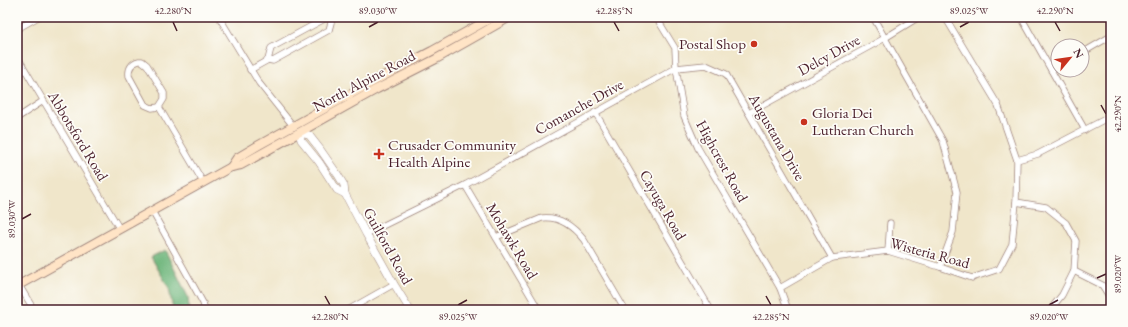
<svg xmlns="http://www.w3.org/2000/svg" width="1128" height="327" font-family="'EB Garamond',serif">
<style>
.forest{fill:#6db57a;stroke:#5c6a52}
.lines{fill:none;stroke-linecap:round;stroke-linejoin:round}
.minor-casing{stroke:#9d827a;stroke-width:7}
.tertiary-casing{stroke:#9d827a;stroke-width:8}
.secondary-casing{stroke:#9d827a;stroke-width:10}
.minor{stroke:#fff;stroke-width:5.5}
.tertiary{stroke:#fff;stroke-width:7}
.secondary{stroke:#ffe4c6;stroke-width:8}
.ticks{fill:none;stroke:#4a1f2b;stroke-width:1.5}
.poi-dot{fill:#c8321e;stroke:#fdfcf7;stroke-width:1.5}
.labels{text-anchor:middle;stroke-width:3.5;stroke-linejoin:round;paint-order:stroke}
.poi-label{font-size:15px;fill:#4a1f2b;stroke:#fdfcf7;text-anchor:start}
.street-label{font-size:15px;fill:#4a1f2b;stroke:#fdfcf7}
.neatline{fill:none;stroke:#4a1f2b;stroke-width:1.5}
.ticks-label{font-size:10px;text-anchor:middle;fill:#4a1f2b}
</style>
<rect width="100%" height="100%" fill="#fdfcf7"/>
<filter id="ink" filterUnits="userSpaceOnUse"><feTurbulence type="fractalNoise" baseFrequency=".025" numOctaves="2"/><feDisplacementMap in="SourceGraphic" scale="8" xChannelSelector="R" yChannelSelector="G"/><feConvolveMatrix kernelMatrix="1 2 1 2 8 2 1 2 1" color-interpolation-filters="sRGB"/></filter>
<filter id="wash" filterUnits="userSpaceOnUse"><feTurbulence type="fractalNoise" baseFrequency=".012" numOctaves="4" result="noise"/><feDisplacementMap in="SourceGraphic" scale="16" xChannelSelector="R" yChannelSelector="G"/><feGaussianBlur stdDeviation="0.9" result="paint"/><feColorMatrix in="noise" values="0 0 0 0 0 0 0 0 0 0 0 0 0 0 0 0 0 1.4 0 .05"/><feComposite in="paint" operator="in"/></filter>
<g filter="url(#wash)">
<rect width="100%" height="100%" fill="#f0e6ca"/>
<path class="forest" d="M165 250 188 297 189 310H173L169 288 151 257Z"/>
</g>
<g filter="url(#ink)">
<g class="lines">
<g class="minor-casing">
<g id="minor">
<path d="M219 17 259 83 294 127"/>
<path d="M656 17 675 48 676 68 684 116 698 148 780 288 788 310"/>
<path d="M873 17 943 141 957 192 953 232 940 267"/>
<path d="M1021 17 1085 130"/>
<path d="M17 29 38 17"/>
<path d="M1082 53 1111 36"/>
<path d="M17 56 119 228"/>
<path d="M268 60 271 48 328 17"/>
<path d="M139 61H142L147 65 164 93V99L159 107 152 108 145 105 129 76C128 69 131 63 139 61Z"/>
<path d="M250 70 268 60 273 61 329 30 332 19 330 17"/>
<path d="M1051 70 1058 66"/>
<path d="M159 107 203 182"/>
<path d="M595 112 711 310"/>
<path d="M749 113 885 38 919 17"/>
<path d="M17 118 43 101"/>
<path d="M1017 160 1038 154 1111 116"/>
<path d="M465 185 539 310"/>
<path d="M1016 202 1046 207 1066 223 1076 241 1074 271 1062 295 1050 310"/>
<path d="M152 211 203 303 205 310"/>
<path d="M366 234 465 185 676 68 706 65 726 74 832 258"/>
<path d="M496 237 542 218C560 216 573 226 584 240L625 310"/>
<path d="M888 251 890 223"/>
<path d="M1074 271 1102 285 1111 299"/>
<path d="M19 285 34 310"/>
<path d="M780 288 832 258 888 251 940 267 972 278 999 269 1012 244 1016 202 1017 160 998 105 945 17"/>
<path d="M348 310 394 284"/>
</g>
</g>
<g class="tertiary-casing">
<g id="tertiary">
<path d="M299 133 309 135 320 149 338 175 344 185 345 194 366 234 394 284 410 310"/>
<path d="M299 133 301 140 319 162 337 190 345 194"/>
</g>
</g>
<g class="secondary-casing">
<g id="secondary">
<path d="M231 167 237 158 259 145 380 78 432 51 493 17"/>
<path d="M17 286 231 167 241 165 377 89 436 59 510 17"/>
</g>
</g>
<use href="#minor" class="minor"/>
<use href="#tertiary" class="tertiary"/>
<use href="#secondary" class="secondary"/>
</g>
</g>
<path class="ticks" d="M173 22 177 31M614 22 619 31M1055 22 1060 31M369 27 378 22M960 27 969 22M1101 105 1106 114M22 219 31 214M1097 278 1106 274M325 296 330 305M766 296 771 305M458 305 467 300M1049 305 1058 300"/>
<g class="poi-dot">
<circle cx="754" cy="44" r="4"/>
<circle cx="804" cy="122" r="4"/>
<path d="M377 148h4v4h4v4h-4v4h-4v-4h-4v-4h4z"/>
</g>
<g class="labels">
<g class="poi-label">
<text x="746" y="49" text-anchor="end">Postal Shop</text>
<text x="812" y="118">Gloria Dei<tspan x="812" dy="17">Lutheran Church</tspan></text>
<text x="388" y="150">Crusader Community<tspan x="388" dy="17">Health Alpine</tspan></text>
</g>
<g class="street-label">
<text transform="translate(829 55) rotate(-29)" y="5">Delcy Drive</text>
<text transform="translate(364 81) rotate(-28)" y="5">North Alpine Road</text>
<text transform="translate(579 107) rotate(-29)" y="5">Comanche Drive</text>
<text transform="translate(78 136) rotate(59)" y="5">Abbotsford Road</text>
<text transform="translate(777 137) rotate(60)" y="5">Augustana Drive</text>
<text transform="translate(722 161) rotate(61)" y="5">Highcrest Road</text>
<text transform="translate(663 205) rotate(60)" y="5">Cayuga Road</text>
<text transform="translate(512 241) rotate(59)" y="5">Mohawk Road</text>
<text transform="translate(388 246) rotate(61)" y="5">Guilford Road</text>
<text transform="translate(930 253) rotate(15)" y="5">Wisteria Road</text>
</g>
</g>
<rect width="1128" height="327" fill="none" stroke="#fdfcf7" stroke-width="44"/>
<g transform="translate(1070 58) rotate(61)"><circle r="19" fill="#fdfcf7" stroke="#b5a4a5"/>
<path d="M0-3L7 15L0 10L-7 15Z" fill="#c8321e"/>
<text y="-6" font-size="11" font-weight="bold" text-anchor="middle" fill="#4a1f2b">N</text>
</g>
<rect x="22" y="22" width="1084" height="283" class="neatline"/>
<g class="ticks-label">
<text x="173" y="14">42.280°N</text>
<text x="378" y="14">89.030°W</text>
<text x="614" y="14">42.285°N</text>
<text x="969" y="14">89.025°W</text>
<text x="1055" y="14">42.290°N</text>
<text transform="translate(1117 114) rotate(-90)" y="4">42.290°N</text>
<text transform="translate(11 219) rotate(-90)" y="4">89.030°W</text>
<text transform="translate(1117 274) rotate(-90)" y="4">89.020°W</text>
<text x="330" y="320">42.280°N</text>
<text x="458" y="320">89.025°W</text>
<text x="771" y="320">42.285°N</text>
<text x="1049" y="320">89.020°W</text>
</g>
</svg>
